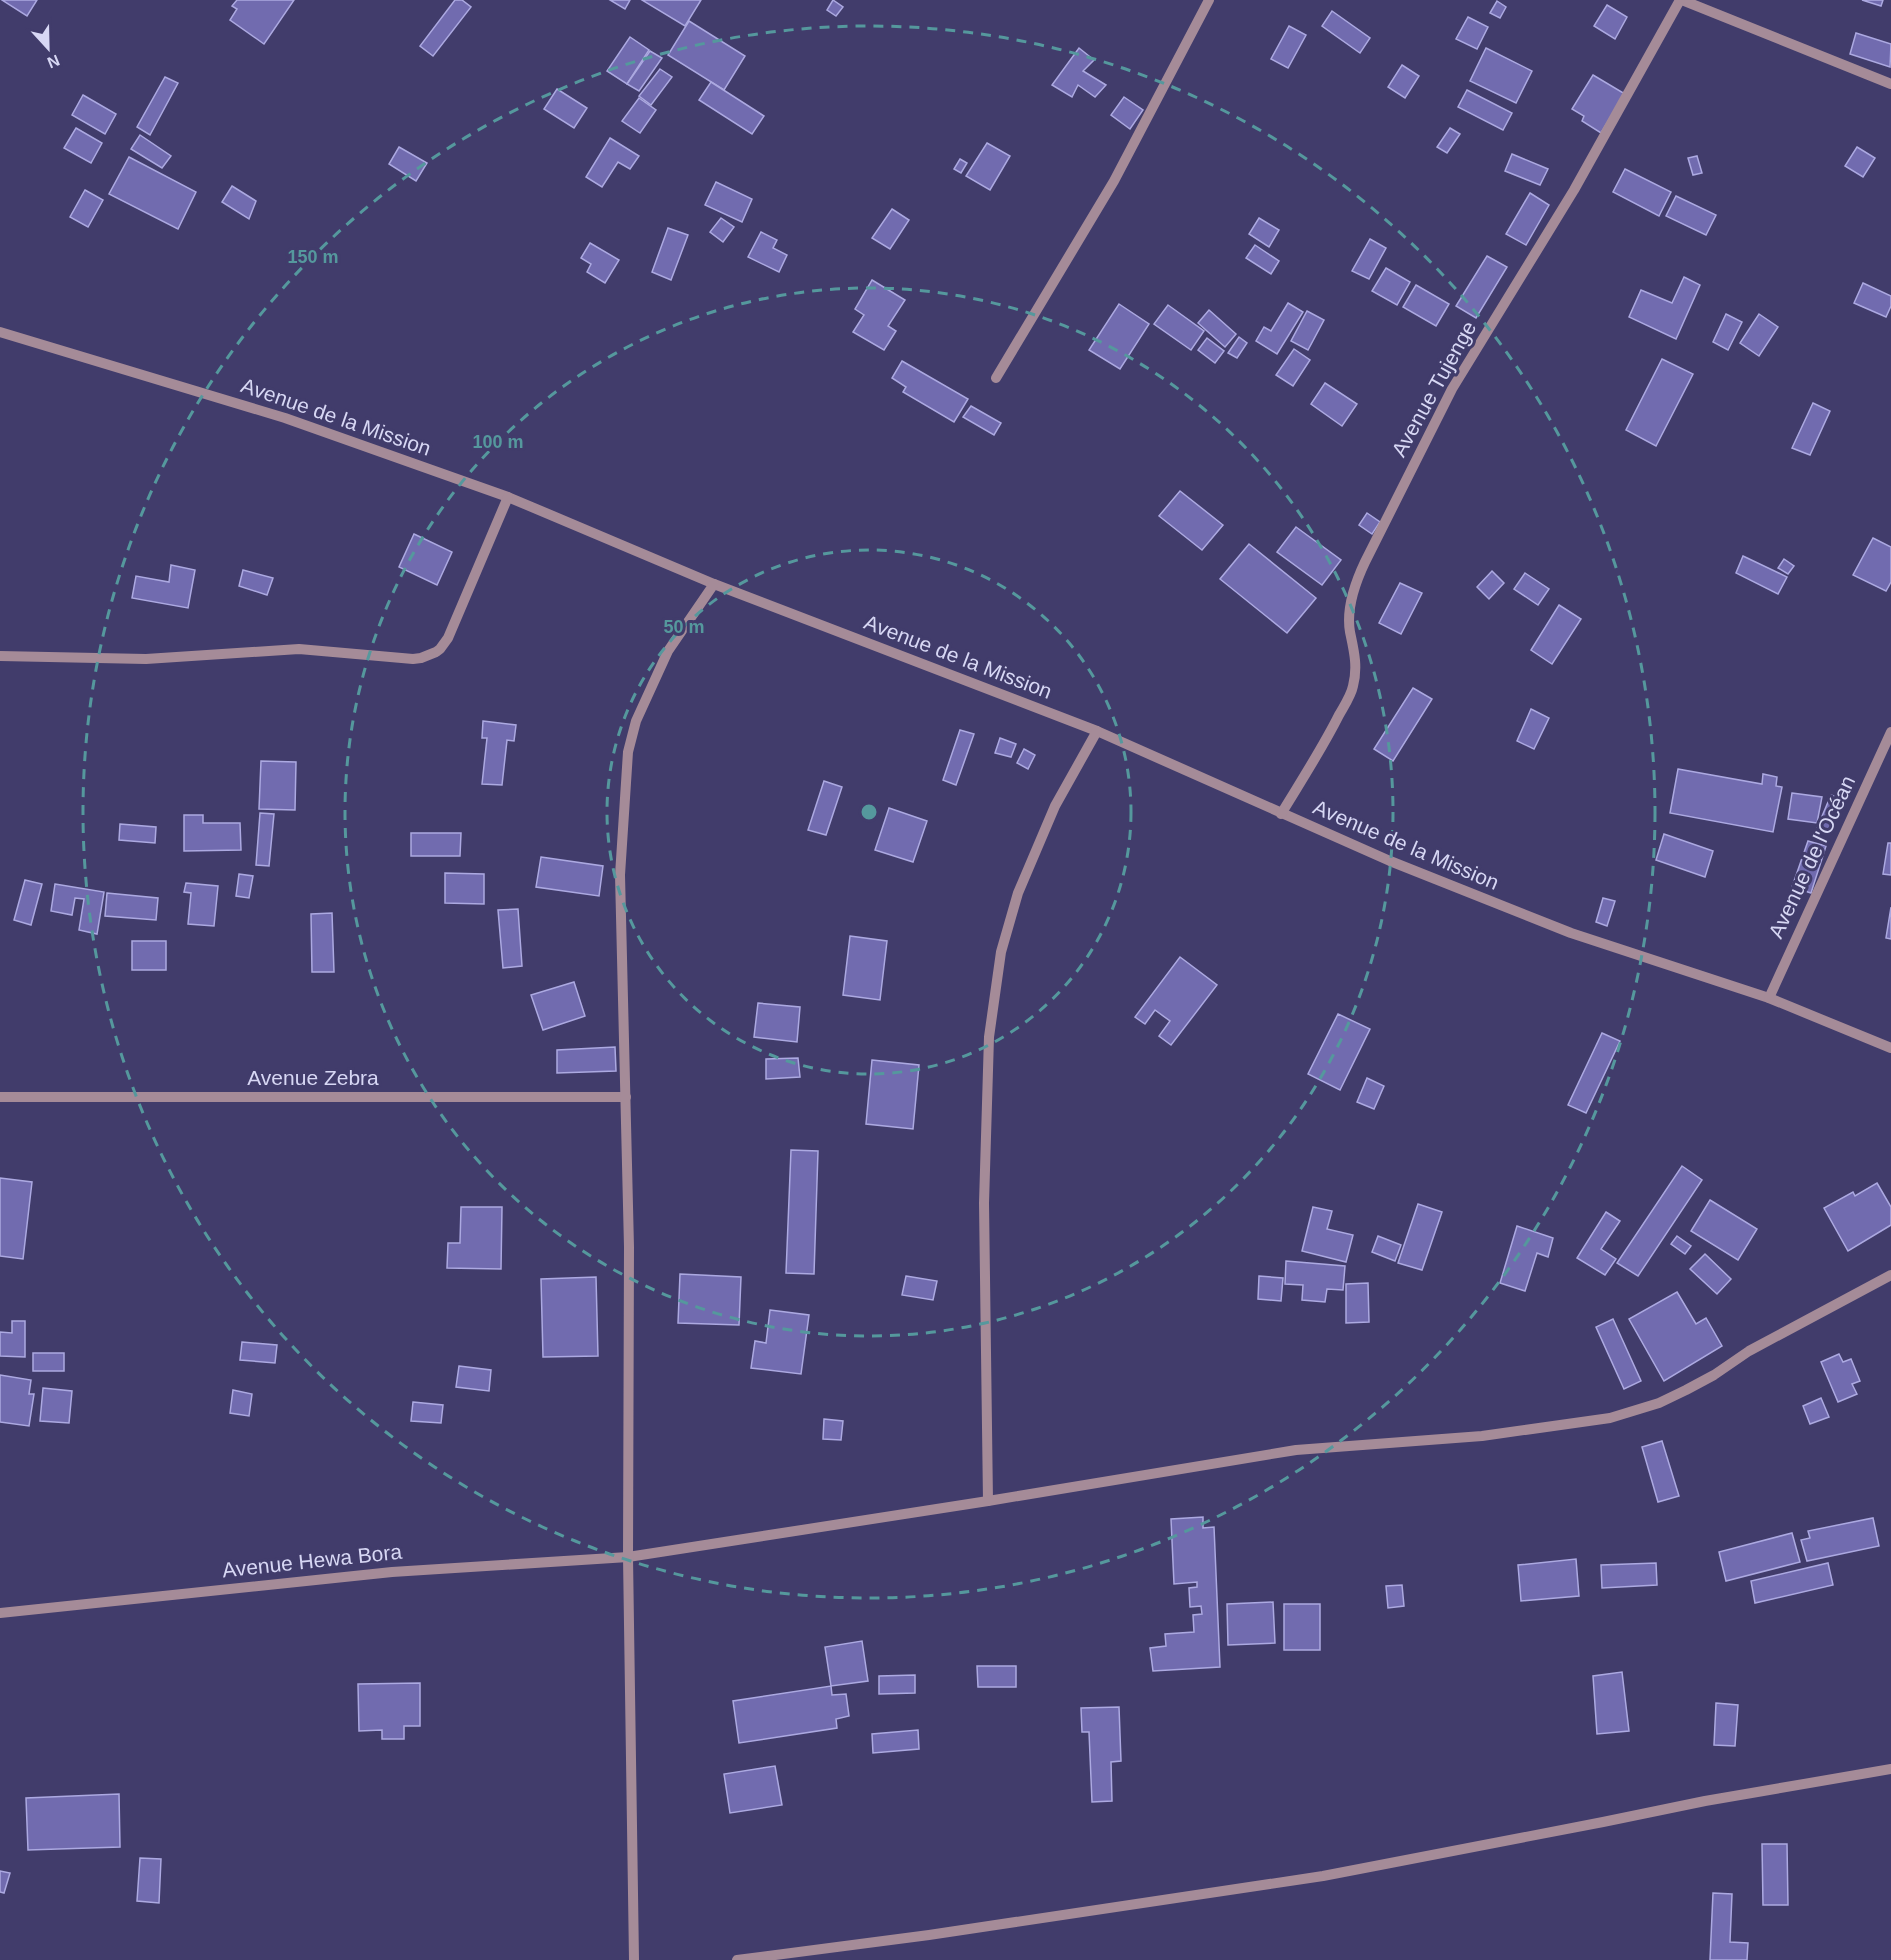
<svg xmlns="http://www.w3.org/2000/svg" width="1891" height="1960" font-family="Arial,sans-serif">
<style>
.building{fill:#716baf;stroke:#aca9e1;stroke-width:1.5}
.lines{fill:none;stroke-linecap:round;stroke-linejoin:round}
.minor{stroke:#a58b98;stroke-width:10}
.ring{fill:none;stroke:#55989d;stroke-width:3;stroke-dasharray:10 8}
.labels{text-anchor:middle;stroke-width:6;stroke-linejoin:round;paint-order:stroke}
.street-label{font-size:21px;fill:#d7d7f4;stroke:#413c6b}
.centre{fill:#55989d;stroke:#413c6b;stroke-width:3}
.ring-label{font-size:18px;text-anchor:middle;font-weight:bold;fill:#55989d;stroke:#413c6b;stroke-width:6;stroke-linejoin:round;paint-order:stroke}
</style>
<rect width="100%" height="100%" fill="#413c6b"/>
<g class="building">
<path d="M2 0H37L27 16Z"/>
<path d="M237 0H294L264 44 230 20 237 9 232 6Z"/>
<path d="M455 0H462L471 7 433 56 420 46Z"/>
<path d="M610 0H630L625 9Z"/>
<path d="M642 0H701L685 26Z"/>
<path d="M833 0 843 7 836 16 827 10Z"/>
<path d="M1862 0H1883L1881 6Z"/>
<path d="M1497 1 1506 7 1500 18 1490 13Z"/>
<path d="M1607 5 1627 17 1615 39 1594 26Z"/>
<path d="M1332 11 1370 38 1360 53 1322 26Z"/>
<path d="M1468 17 1488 27 1477 49 1456 39Z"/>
<path d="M689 21 745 56 724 90 668 55Z"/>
<path d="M1289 26 1306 35 1288 68 1271 59Z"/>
<path d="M1856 33 1891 44 1890 67 1850 54Z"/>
<path d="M630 37 649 50 627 84 607 71Z"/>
<path d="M1079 48 1094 60 1083 71 1106 85 1095 97 1078 85 1072 97 1052 85Z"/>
<path d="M1486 48 1532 71 1516 103 1470 81Z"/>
<path d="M650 51 662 58 639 91 627 84Z"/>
<path d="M1402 65 1419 76 1405 98 1388 87Z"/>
<path d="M660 69 672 77 651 105 639 96Z"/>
<path d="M1593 75 1625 94 1601 133 1582 121 1584 116 1572 109Z"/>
<path d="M165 77 178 83 150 135 137 127Z"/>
<path d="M711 82 764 116 752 134 699 100Z"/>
<path d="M557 89 587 108 574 128 544 109Z"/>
<path d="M1467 90 1512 113 1503 130 1458 107Z"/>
<path d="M83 95 116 114 105 134 72 115Z"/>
<path d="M1124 97 1143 110 1130 129 1111 115Z"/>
<path d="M639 98 656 110 640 133 622 121Z"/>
<path d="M76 128 102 143 91 163 64 148Z"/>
<path d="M1450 128 1460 134 1447 153 1437 147Z"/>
<path d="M140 135 171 156 162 168 131 149Z"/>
<path d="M610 138 639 156 630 169 618 162 602 187 586 177Z"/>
<path d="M987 143 1010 156 990 190 966 176Z"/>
<path d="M399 147 427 163 416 181 389 164Z"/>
<path d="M1857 147 1875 158 1863 177 1845 166Z"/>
<path d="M1512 154 1548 169 1540 185 1505 171Z"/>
<path d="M1697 156 1702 173 1693 175 1688 158Z"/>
<path d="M129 157 196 192 178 229 109 194Z"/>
<path d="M960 159 967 163 961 173 954 169Z"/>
<path d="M1625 169 1671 192 1659 216 1613 192Z"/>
<path d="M716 182 752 199 742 222 705 205Z"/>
<path d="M232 186 256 201 249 219 222 202Z"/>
<path d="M85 190 103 200 88 227 70 217Z"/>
<path d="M1530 193 1549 205 1526 245 1506 234Z"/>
<path d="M1676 196 1716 215 1706 235 1666 216Z"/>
<path d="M892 209 909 220 890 249 872 238Z"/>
<path d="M721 218 734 227 723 242 710 232Z"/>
<path d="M1259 218 1279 230 1269 247 1249 234Z"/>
<path d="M668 228 688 235 671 280 652 272Z"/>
<path d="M761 232 777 240 773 248 787 255 779 272 748 257Z"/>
<path d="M1370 239 1386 248 1369 279 1352 271Z"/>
<path d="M590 243 619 260 605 283 587 272 591 264 581 258Z"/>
<path d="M1255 245 1279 261 1271 274 1246 258Z"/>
<path d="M1487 256 1507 267 1476 318 1456 306Z"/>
<path d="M1386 268 1410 282 1397 305 1372 291Z"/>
<path d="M1684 277 1700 285 1676 339 1629 317 1641 290 1672 303Z"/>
<path d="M872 280 905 300 888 326 896 331 884 350 853 332 864 315 855 309Z"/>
<path d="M1863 283 1891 296V306L1886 317 1854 303Z"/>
<path d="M1416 285 1449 304 1436 326 1403 307Z"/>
<path d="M1288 303 1303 312 1277 354 1256 341 1264 327 1271 331Z"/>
<path d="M1119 304 1149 324 1120 369 1089 350Z"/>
<path d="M1168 305 1204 331 1191 350 1154 324Z"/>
<path d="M1209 310 1236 334 1225 347 1198 323Z"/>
<path d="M1307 311 1324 320 1308 350 1291 341Z"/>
<path d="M1726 314 1742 322 1728 350 1713 342Z"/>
<path d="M1759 314 1778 327 1759 356 1740 343Z"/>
<path d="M1239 337 1247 343 1237 358 1228 353Z"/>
<path d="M1207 338 1224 351 1215 363 1198 350Z"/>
<path d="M1294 349 1310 360 1293 386 1276 375Z"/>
<path d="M1662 359 1693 374 1656 446 1626 430Z"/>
<path d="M902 361 968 399 954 422 903 392 906 387 892 378Z"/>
<path d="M1325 383 1357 404 1342 426 1311 404Z"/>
<path d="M1813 403 1830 411 1810 455 1792 448Z"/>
<path d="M971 406 1001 423 994 435 963 417Z"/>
<path d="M1180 491 1223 525 1202 550 1159 516Z"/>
<path d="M1367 513 1380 522 1372 534 1359 525Z"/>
<path d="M1296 527 1341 560 1322 585 1277 552Z"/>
<path d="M414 534 452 552 437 585 399 567Z"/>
<path d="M1873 538 1891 547V582L1886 591 1853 575Z"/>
<path d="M1249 544 1316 598 1287 633 1220 579Z"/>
<path d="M1743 556 1787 577 1778 594 1736 573Z"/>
<path d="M1784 559 1794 566 1788 574 1778 568Z"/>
<path d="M171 565 195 570 188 608 132 598 136 576 169 582Z"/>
<path d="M243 570 273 578 267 595 239 586Z"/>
<path d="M1492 571 1504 583 1489 599 1477 587Z"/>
<path d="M1525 573 1549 589 1538 605 1514 589Z"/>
<path d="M1400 583 1422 593 1401 634 1379 623Z"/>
<path d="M1559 605 1581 619 1552 664 1531 650Z"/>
<path d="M1413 688 1432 699 1393 761 1374 749Z"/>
<path d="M1531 709 1549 718 1534 749 1517 741Z"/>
<path d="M483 721 516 725 514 741 507 740 502 785 482 784 487 738H482Z"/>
<path d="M960 730 974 734 956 785 943 780Z"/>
<path d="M1000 738 1016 744 1011 757 995 753Z"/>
<path d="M1024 749 1035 755 1028 769 1017 763Z"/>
<path d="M261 761 296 762 295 810 259 809Z"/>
<path d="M1678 769 1762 784 1763 774 1777 777 1776 786 1782 787 1773 832 1670 813Z"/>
<path d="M824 781 842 787 826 835 808 830Z"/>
<path d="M1792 793 1822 797 1817 823 1788 819Z"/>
<path d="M1831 795 1843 800 1829 833 1817 828Z"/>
<path d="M889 808 927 821 913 862 875 850Z"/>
<path d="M260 813 274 814 269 866 256 865Z"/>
<path d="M184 815H203V823H240L241 850 184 851Z"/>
<path d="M120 824 156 827 155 843 119 840Z"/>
<path d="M411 833H461L460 856H411Z"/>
<path d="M1664 834 1713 851 1705 877 1656 860Z"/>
<path d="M1808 841 1826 846 1811 893 1792 887Z"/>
<path d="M1888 843H1891V875L1883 874Z"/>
<path d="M541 857 603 866 599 896 536 887Z"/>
<path d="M445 873 484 874V904L445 903Z"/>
<path d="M239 874 253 876 249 898 236 896Z"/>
<path d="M25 880 42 884 31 925 14 920Z"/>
<path d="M186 883 218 886 214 926 188 924 191 893 184 892Z"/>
<path d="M55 884 104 892 97 934 79 930 84 899 75 898 72 915 51 911Z"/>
<path d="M107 893 158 898 156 920 105 916Z"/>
<path d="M1603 898 1615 901 1607 926 1596 922Z"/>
<path d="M1891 907V939L1886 938Z"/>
<path d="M518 909 522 966 503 968 498 910Z"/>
<path d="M332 913 334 972H312L311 914Z"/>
<path d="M850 936 887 941 880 1000 843 995Z"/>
<rect x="132" y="941" width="34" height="29"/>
<path d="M1180 957 1217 985 1171 1045 1159 1036 1170 1021 1155 1010 1145 1024 1135 1017Z"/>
<path d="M574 982 585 1016 543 1030 531 995Z"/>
<path d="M758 1003 800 1007 797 1042 754 1037Z"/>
<path d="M1338 1014 1370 1029 1340 1090 1308 1074Z"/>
<path d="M1602 1033 1620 1041 1586 1113 1568 1105Z"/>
<path d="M615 1047 616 1071 557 1073V1050Z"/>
<path d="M798 1058 800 1077 766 1079V1059Z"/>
<path d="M872 1060 919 1065 913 1129 866 1124Z"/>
<path d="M1367 1078 1384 1086 1374 1109 1357 1102Z"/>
<path d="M791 1150 818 1151 814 1274 786 1273Z"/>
<path d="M1682 1166 1702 1180 1638 1276 1617 1263Z"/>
<path d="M0 1178 32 1182 23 1259 0 1256Z"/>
<path d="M1877 1183 1891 1207V1225L1848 1251 1824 1208 1853 1192 1855 1196Z"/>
<path d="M1710 1200 1757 1229 1738 1260 1691 1231Z"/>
<path d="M1418 1204 1442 1212 1422 1270 1398 1263Z"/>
<path d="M461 1207H502L501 1269 447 1268 448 1243H460Z"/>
<path d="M1313 1207 1332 1211 1327 1229 1353 1235 1346 1262 1302 1251Z"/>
<path d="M1606 1212 1620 1221 1601 1249 1616 1259 1605 1275 1577 1258Z"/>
<path d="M1517 1226 1553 1238 1548 1257 1537 1253 1525 1291 1500 1283Z"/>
<path d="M1378 1236 1401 1245 1395 1261 1372 1252Z"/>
<path d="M1677 1236 1691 1246 1685 1254 1671 1244Z"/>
<path d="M1705 1254 1731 1279 1717 1294 1690 1269Z"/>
<path d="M1286 1261 1345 1266 1343 1290 1327 1289 1325 1302 1302 1300 1303 1285 1285 1284Z"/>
<path d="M680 1274 741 1277 739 1325 678 1323Z"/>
<path d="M906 1276 937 1281 933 1300 902 1295Z"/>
<path d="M1259 1276 1283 1278 1281 1301 1258 1299Z"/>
<path d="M596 1277 598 1356 543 1357 541 1279Z"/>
<path d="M1368 1283 1369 1322 1346 1323V1284Z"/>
<path d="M1677 1292 1696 1324 1706 1318 1722 1346 1664 1381 1629 1319Z"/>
<path d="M770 1310 809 1315 801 1374 751 1368 755 1341 766 1343Z"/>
<path d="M1613 1319 1641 1381 1624 1389 1596 1327Z"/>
<path d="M12 1321H25V1357L0 1356V1332L12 1333Z"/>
<path d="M242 1342 277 1345 275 1363 240 1360Z"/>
<rect x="33" y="1353" width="31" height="18"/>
<path d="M1839 1354 1843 1362 1851 1359 1860 1381 1852 1384 1857 1394 1838 1402 1821 1362Z"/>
<path d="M459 1366 491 1370 489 1391 456 1387Z"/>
<path d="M0 1375 31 1380 29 1394H34L29 1426 0 1422Z"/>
<path d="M43 1388 72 1391 69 1423 40 1421Z"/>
<path d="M233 1390 252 1394 249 1416 230 1413Z"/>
<path d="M1821 1398 1829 1417 1810 1424 1803 1406Z"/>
<path d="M413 1402 443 1405 441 1423 411 1421Z"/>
<path d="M824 1419 843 1421 841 1440 823 1439Z"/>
<path d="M1662 1441 1679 1496 1658 1502 1642 1447Z"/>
<path d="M1203 1517V1528L1214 1527 1220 1667 1153 1671 1150 1648 1166 1646 1165 1634 1194 1632 1193 1615 1202 1614 1201 1606 1190 1607 1189 1588 1197 1587V1582L1174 1584 1171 1519Z"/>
<path d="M1873 1518 1879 1546 1807 1561 1801 1540 1810 1538 1808 1531Z"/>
<path d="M1792 1533 1800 1562 1726 1581 1719 1552Z"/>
<path d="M1576 1559 1579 1596 1521 1601 1518 1565Z"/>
<path d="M1656 1563 1657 1585 1602 1588 1601 1565Z"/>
<path d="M1828 1563 1833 1585 1755 1603 1751 1581Z"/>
<path d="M1402 1585 1404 1606 1388 1608 1386 1586Z"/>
<path d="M1273 1602 1275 1643 1228 1645 1227 1604Z"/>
<rect x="1284" y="1604" width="36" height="46"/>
<path d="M862 1641 868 1681 831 1686 825 1647Z"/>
<path d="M977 1666H1016V1687H978Z"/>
<path d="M1622 1672 1629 1731 1597 1734 1593 1676Z"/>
<path d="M915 1675V1693L879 1694V1676Z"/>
<path d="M420 1683V1726H404V1739H382V1730L359 1731 358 1684Z"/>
<path d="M831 1686 832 1695 846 1694 849 1716 836 1719 837 1728 739 1743 733 1701Z"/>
<path d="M1716 1703 1738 1705 1735 1746 1714 1745Z"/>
<path d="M1119 1707 1121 1761 1111 1762 1112 1801 1092 1802 1089 1732H1082L1081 1708Z"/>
<path d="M918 1730 919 1749 873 1753 872 1734Z"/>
<path d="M775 1766 782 1805 730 1813 724 1774Z"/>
<path d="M119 1794 120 1847 28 1850 26 1798Z"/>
<path d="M1762 1844H1787L1788 1905H1763Z"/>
<path d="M140 1858 161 1859 159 1903 137 1901Z"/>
<path d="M0 1871 10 1873 4 1893 0 1892Z"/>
<path d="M1713 1893 1732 1894 1730 1942 1748 1943 1747 1960H1710Z"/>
</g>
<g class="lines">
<g class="minor">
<path d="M1682 0 1891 84"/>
<path d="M0 332 285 418 508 497 714 584 1097 731 1390 861 1571 933 1769 998 1891 1048"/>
<path d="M996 378 1114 181 1209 0"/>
<path d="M0 656 146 659 299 649 413 659 421 658 436 652 440 649 448 638 508 497"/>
<path d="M1281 814C1301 781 1322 749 1339 715 1344 706 1351 696 1353 686 1358 667 1354 651 1350 632 1346 609 1355 583 1365 562L1452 389 1574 190 1680 0"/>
<path d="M1769 998 1891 732"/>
<path d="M0 1097H626"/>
<path d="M988 1501 984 1203 989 1037 1001 952 1018 893 1055 806 1097 731"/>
<path d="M0 1613 392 1572 628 1557 988 1501 1296 1450 1482 1436 1610 1418 1659 1403 1686 1390 1714 1375 1749 1351 1891 1275"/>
<path d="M634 1960 628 1557 629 1247 620 875 628 752 636 721 668 651 714 584"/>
<path d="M737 1960 929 1935 1323 1876 1603 1822 1705 1801 1891 1769"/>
</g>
</g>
<g class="ring">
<circle cx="869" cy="812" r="262"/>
<circle cx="869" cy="812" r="524"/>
<circle cx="869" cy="812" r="786"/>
</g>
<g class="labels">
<g class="street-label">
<text transform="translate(1434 389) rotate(-61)" y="7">Avenue Tujenge</text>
<text transform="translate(336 417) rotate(19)" y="7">Avenue de la Mission</text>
<text transform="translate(958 657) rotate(21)" y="7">Avenue de la Mission</text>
<text transform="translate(1406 845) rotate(23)" y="7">Avenue de la Mission</text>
<text transform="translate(1812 857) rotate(-65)" y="7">Avenue de l'Océan</text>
<text x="313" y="1085">Avenue Zebra</text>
<text transform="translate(312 1561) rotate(-6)" y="7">Avenue Hewa Bora</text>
</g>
</g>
<circle cx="869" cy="812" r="9" class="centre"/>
<g class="ring-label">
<text x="313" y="263">150 m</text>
<text x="498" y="448">100 m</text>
<text x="684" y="633">50 m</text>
</g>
<g transform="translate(48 48) rotate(158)" stroke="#413c6b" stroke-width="4.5" paint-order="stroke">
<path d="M0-4.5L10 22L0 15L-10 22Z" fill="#d7d7f4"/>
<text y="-9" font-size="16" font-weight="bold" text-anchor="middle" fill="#d7d7f4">N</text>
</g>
</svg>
